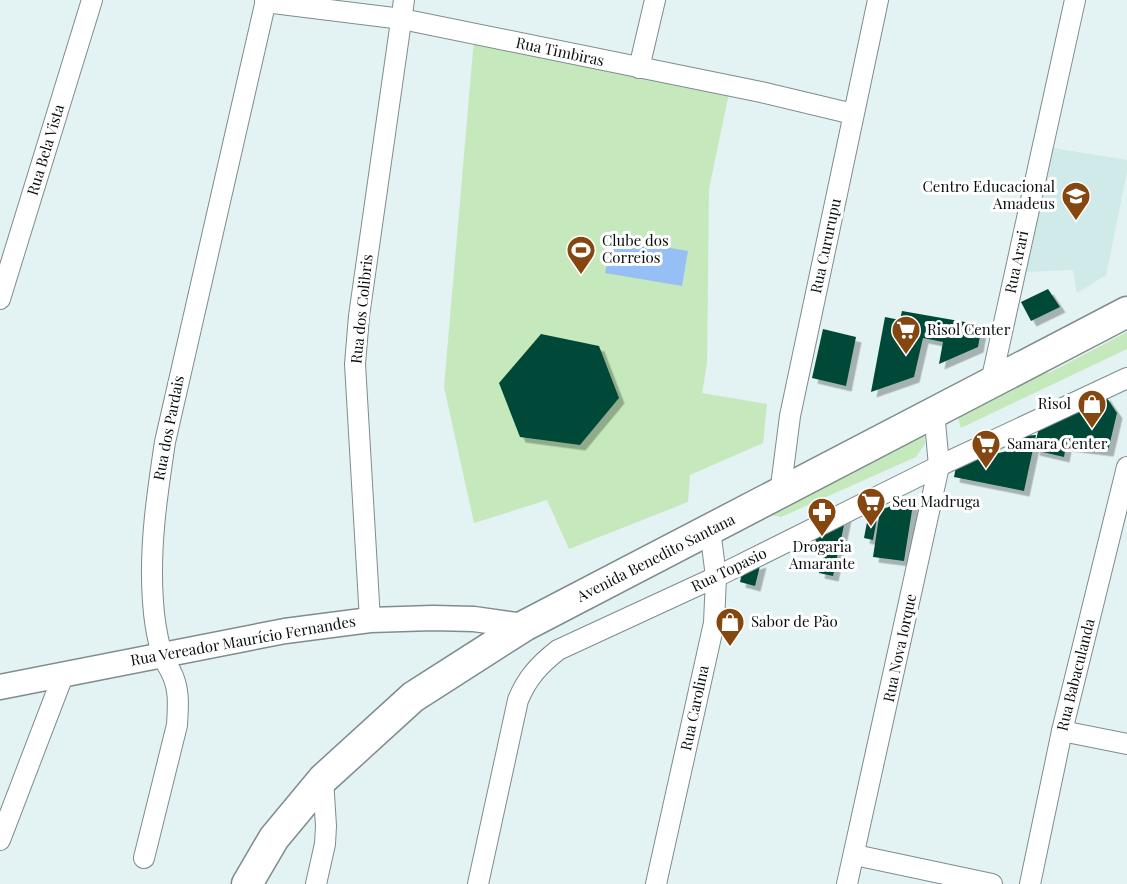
<svg xmlns="http://www.w3.org/2000/svg" width="1127" height="884" font-family="'Playfair Display',serif">
<style>
.built{fill:#d0e9e9}
.green{fill:#c5e9bc}
.water{fill:#95bff5}
.building{fill:#044937;filter:url(#shadow)}
.lines{fill:none;stroke-linecap:round;stroke-linejoin:round}
.minor-casing{stroke:#7f8c8d;stroke-width:22}
.tertiary-casing{stroke:#7f8c8d;stroke-width:27}
.primary-casing{stroke:#7f8c8d;stroke-width:33}
.minor{stroke:#fff;stroke-width:20}
.tertiary{stroke:#fff;stroke-width:24}
.primary{stroke:#fff;stroke-width:30}
.labels{text-anchor:middle;stroke-width:6;stroke-linejoin:round;paint-order:stroke}
.street-label{font-size:15px;fill:#0a0e0e;stroke:#fff}
.poi-label{font-size:15px;fill:#0a0e0e;stroke:#fff;text-anchor:start}
</style>
<defs>
<filter id="shadow"><feDropShadow dx="5.5" dy="5.5" stdDeviation="0" flood-color="#0004"/></filter>
</defs>
<rect width="100%" height="100%" fill="#e3f2f2"/>
<path class="built" d="M1053 148 1127 160V172L1106 275 1077 293 1073 270 1023 272Z"/>
<g class="green">
<path d="M474 39 729 93 709 189 707 364 702 393 767 404 763 443 690 475 688 502 569 549 547 500 474 523 444 387Z"/>
<path d="M1127 332V349L961 428 957 414 999 384 1051 372Z"/>
<path d="M916 427 924 435 925 444 916 457 781 517 772 515 767 510Z"/>
</g>
<path class="water" d="M612 238 688 251 682 286 605 273Z"/>
<g class="building">
<path d="M1048 289 1060 307 1031 321 1021 302Z"/>
<path d="M902 311 982 325 978 347 939 364 943 342 923 338 914 377 871 392 885 317 900 320Z"/>
<path d="M823 329 856 337 846 386 812 378Z"/>
<path d="M541 334 599 346 619 398 580 445 520 437 499 383Z"/>
<path d="M1105 395 1117 413 1108 451 1066 446 1064 457 1034 450 1039 427Z"/>
<path d="M1036 435 1024 491 954 477 957 462 1021 448 1023 436Z"/>
<path d="M914 498 904 561 873 557 880 510Z"/>
<path d="M878 513 873 540 864 538 868 517Z"/>
<path d="M846 516 833 576 819 573 825 545 815 543 818 530Z"/>
<path d="M761 562 755 586 740 582 743 568Z"/>
</g>
<g class="lines">
<g class="minor-casing">
<g id="minor">
<path d="M265 2 402 19 761 92 853 114"/>
<path d="M639 68 655 0"/>
<path d="M0 299 92 0"/>
<path d="M991 382 1075 0"/>
<path d="M780 494 790 416 878 0"/>
<path d="M370 620 355 364 359 316 404 0"/>
<path d="M1062 731 1127 744"/>
<path d="M0 840 64 673"/>
<path d="M855 855 992 884"/>
<path d="M144 858 177 725C178 707 180 689 171 672 168 665 162 659 161 651 157 636 154 618 153 602 149 548 157 495 165 442L266 0"/>
<path d="M316 884 325 844 326 826 323 779"/>
<path d="M478 884 518 700C527 678 539 665 558 650L716 577 939 466 1127 378"/>
<path d="M656 884 714 623 716 577 710 529"/>
<path d="M847 884 939 466 934 411"/>
<path d="M1030 884 1062 731 1127 467"/>
</g>
</g>
<g class="tertiary-casing">
<path id="tertiary" d="M0 687 285 631 370 620 433 618 474 619 524 626"/>
</g>
<g class="primary-casing">
<path id="primary" d="M247 884 274 838 323 779 413 697 524 626 1127 312"/>
</g>
<use href="#minor" class="minor"/>
<use href="#tertiary" class="tertiary"/>
<use href="#primary" class="primary"/>
</g>
<defs>
<g id="school-pin" transform="scale(1.5)"><path d="M0 17L-7.5 6A9.5 9.5 0 1 1 7.5 6Z" fill="#864610" stroke="#fff"/><path d="M0-5L7-2L0 1L-7-2ZM-4 1L0 2.5L4 1V4Q0 6-4 4Z" fill="#fff"/></g>
<g id="stadium-pin" transform="scale(1.5)"><path d="M0 17L-7.5 6A9.5 9.5 0 1 1 7.5 6Z" fill="#864610" stroke="#fff"/><path d="M0-5a6.5 5 0 1 0 0 10a6.5 5 0 1 0 0-10ZM-3.5-1.8h7v3.6h-7Z" fill="#fff"/></g>
<g id="supermarket-pin" transform="scale(1.5)"><path d="M0 17L-7.5 6A9.5 9.5 0 1 1 7.5 6Z" fill="#864610" stroke="#fff"/><path d="M-6-5.5h2.5l.6 2H6L4.5 2H-2.5L-4.4-4H-6ZM-1.5 3.2a1.3 1.3 0 1 0 .1 0ZM3 3.2a1.3 1.3 0 1 0 .1 0Z" fill="#fff"/></g>
<g id="shop-pin" transform="scale(1.5)"><path d="M0 17L-7.5 6A9.5 9.5 0 1 1 7.5 6Z" fill="#864610" stroke="#fff"/><path d="M-5-2.5h2.3a2.7 3.5 0 0 1 5.4 0H5L5.5 6h-11ZM-1.5-2.5h3a1.5 2.3 0 0 0-3 0Z" fill="#fff"/></g>
<g id="pharmacy-pin" transform="scale(1.5)"><path d="M0 17L-7.5 6A9.5 9.5 0 1 1 7.5 6Z" fill="#864610" stroke="#fff"/><path d="M-2-6h4v4h4v4h-4v4h-4v-4h-4v-4h4Z" fill="#fff"/></g>
</defs>
<g fill-rule="evenodd">
<use href="#school-pin" x="1076" y="196"/>
<use href="#stadium-pin" x="581" y="250"/>
<use href="#supermarket-pin" x="906" y="330"/>
<use href="#shop-pin" x="1092" y="404"/>
<use href="#supermarket-pin" x="986" y="444"/>
<use href="#supermarket-pin" x="871" y="502"/>
<use href="#pharmacy-pin" x="822" y="512"/>
<use href="#shop-pin" x="730" y="622"/>
</g>
<g class="labels">
<g class="street-label">
<text transform="translate(560 52) rotate(12)" y="5">Rua Timbiras</text>
<text transform="translate(46 150) rotate(-73)" y="5">Rua Bela Vista</text>
<text transform="translate(826 246) rotate(-78)" y="5">Rua Cururupu</text>
<text transform="translate(1017 262) rotate(-78)" y="5">Rua Arari</text>
<text transform="translate(362 309) rotate(-84)" y="5">Rua dos Colibris</text>
<text transform="translate(169 428) rotate(-79)" y="5">Rua dos Pardais</text>
<text transform="translate(656 558) rotate(-27)" y="5">Avenida Benedito Santana</text>
<text transform="translate(729 570) rotate(-26)" y="5">Rua Topasio</text>
<text transform="translate(243 641) rotate(-10)" y="5">Rua Vereador Maurício Fernandes</text>
<text transform="translate(900 648) rotate(-78)" y="5">Rua Nova Iorque</text>
<text transform="translate(1076 675) rotate(-76)" y="5">Rua Babaculanda</text>
<text transform="translate(695 708) rotate(-78)" y="5">Rua Carolina</text>
</g>
<g class="poi-label">
<text x="1055" y="192" text-anchor="end">Centro Educacional<tspan x="1055" dy="17">Amadeus</tspan></text>
<text x="602" y="246">Clube dos<tspan x="602" dy="17">Correios</tspan></text>
<text x="927" y="335">Risol Center</text>
<text x="1071" y="409" text-anchor="end">Risol</text>
<text x="1007" y="449">Samara Center</text>
<text x="892" y="507">Seu Madruga</text>
<text x="822" y="552" text-anchor="middle">Drogaria<tspan x="822" dy="17">Amarante</tspan></text>
<text x="751" y="627">Sabor de Pão</text>
</g>
</g>
</svg>
